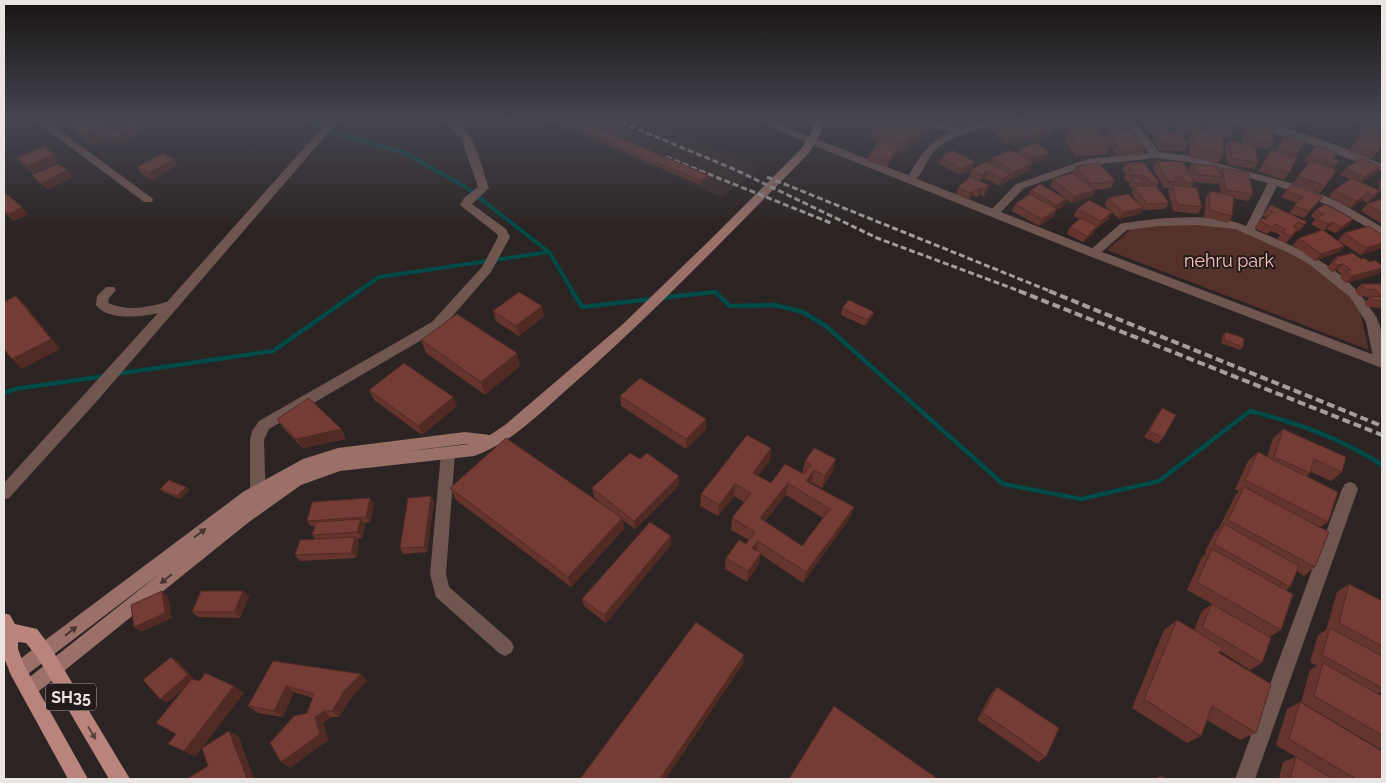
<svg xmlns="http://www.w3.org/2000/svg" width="1386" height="783" font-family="Raleway,sans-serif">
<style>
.built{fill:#392b29}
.green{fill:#55312c}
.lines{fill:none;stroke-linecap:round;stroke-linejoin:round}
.stream-far1{stroke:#004a48;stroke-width:4}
.stream{stroke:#004a48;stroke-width:4.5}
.minor{fill:#705651;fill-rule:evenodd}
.tertiary{fill:#705651;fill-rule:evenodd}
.secondary{fill:#9a7069;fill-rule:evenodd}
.primary{fill:#ba847c;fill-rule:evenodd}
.rail-far1{stroke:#a49e9d;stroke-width:3;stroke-dasharray:6 3;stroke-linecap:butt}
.rail{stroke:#a49e9d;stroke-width:4;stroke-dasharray:8 4;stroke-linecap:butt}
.wall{fill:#64342d;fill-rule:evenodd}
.shaded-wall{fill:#512a24}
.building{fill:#743c34;stroke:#512a24;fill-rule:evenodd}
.oneway{fill:#463531}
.oneway2{fill:#5f4541}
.labels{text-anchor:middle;stroke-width:4;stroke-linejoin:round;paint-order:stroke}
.shield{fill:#221b19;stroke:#aea8a6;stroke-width:1}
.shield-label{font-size:16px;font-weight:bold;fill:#eae4e3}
.park-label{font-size:18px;fill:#fdc5bc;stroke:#221b19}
</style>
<rect width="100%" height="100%" fill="#2c2423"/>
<path class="built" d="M541 119H647L761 167 722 197Z"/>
<path class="green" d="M1199 223 1238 228 1309 261 1347 292 1360 312 1369 350 1107 250 1131 229 1163 224Z"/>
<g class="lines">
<g class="stream-far1">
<path d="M305 119 331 132 403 152 464 186 549 252"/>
<path d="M357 292 379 277 549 252 573 292"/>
<path d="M712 292H715"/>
</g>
<g class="stream">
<path d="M572 291 582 307 652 299"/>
<path d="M660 298 715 292 730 306 775 305 803 312 827 327 1003 484 1081 499 1159 481 1250 411C1297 423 1341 438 1382 465"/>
<path d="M116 374 273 351 359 291"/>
<path d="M4 393 15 389 106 376"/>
</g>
<g class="minor">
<path d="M33 119H44L152 198 153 200 152 202H144Z"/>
<path d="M330 119H340L97 401 9 498 4 499V483L158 313C142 317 107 321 96 305L97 296 106 287H114L116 290 109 298 108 303C128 312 148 307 167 302Z"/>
<path d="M994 119H1011L1009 121C985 127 953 133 934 151 927 159 920 180 912 182L907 179C918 158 928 142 951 132L928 127H817L812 124 817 121H928L961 129Z"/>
<path d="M1123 119H1133L1159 152 1190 156 1298 185 1339 202 1382 227V236L1331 206 1277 186 1255 230C1297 247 1342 266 1368 305 1371 310 1376 315 1378 321 1384 335 1382 352 1382 367L1376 366 1374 362 1366 322 1350 297 1309 264 1287 252 1235 229 1197 225 1158 226 1127 230 1097 256H1089L1087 253 1120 224 1124 223C1159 218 1213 212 1246 226L1268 183 1189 162 1156 158 1090 165 1024 188 998 215H990L988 213 990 211 1016 184 1088 159 1149 153Z"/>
<path d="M1220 119C1275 119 1332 143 1382 164V171L1301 141 1222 121Z"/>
<path d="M1349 119H1362L1382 129V136Z"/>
<path d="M448 447 453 449 455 453 446 574 449 587 511 641 514 647 511 653 505 656 499 653 436 597 430 574 441 453 443 449Z"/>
<path d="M1350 482 1355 484 1358 489 1255 779H1235L1342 489 1345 484Z"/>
</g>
<g class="tertiary">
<path d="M440 119C444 119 449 118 452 119 474 127 482 169 489 188L472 204 506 229 510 237 491 272 442 328 269 429 264 440 266 503 263 508 258 510 253 508 250 503V440L252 431 259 421 432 322 482 267 498 237 497 234 460 205 464 198 478 187 461 138Z"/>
<path d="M757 119H770L801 133 1097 250 1382 358V368L1089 256 793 137Z"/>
</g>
<path class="secondary" d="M812 119H822V131L809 153C731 232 655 312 572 385 542 411 512 443 474 456L340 471 301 485 249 522 34 695 28 698 22 695 19 689 22 683 162 572 24 677 18 680 12 677 9 671 12 665 243 492 303 459 338 448 465 432 490 435 505 425 623 324 713 237 801 149 812 131ZM465 444H470L401 452Z"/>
<path class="primary" d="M4 613 10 615 15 624 37 629 50 646 130 779H109L38 658 26 643 18 642V649L24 665 88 779H68L12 677 4 658Z"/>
<g class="rail-far1">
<path d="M613 119 736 170 877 238 1022 292"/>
<path d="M666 157 831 223"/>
<path d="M767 177 1052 292"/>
</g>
<g class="rail">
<path d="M1019 291 1382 435"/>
<path d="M1049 291 1382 426"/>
</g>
</g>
<g class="wall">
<path d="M79 119H111L115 125 109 127 112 132H144L117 145 112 141 109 138 93 145 76 133 69 123Z"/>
<path d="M548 119H576L708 178 701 185Z"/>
<path d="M583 119H614L623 126 613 132Z"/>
<path d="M1013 119H1095L1098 124 1096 128 1110 145 1105 155 1075 156 1064 139 1068 129H1072L1068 124 1066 129 1052 131 1049 138 1029 141 1025 138 1024 141 1006 144 991 130 994 124 1012 121Z"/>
<path d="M1095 119H1123L1126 124 1124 130 1145 148 1142 155H1116L1105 137 1107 131H1103Z"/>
<path d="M1140 119H1165L1170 127 1167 132H1176L1172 120V119H1198L1201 129V130L1207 131 1206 124 1209 119H1218L1234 131 1230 138 1222 137 1224 153 1218 163 1190 158 1188 139 1190 135 1181 134 1188 144 1184 151 1159 150 1152 138 1154 133H1148Z"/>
<path d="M1292 119H1307L1304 123Z"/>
<path d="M1366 122 1380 127 1382 124V145L1372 159 1349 151 1361 133 1358 132Z"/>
<path d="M1247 123 1273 142 1269 149 1255 146 1258 163 1254 169 1228 165 1225 148 1229 141 1243 143V130Z"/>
<path d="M932 125 929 135 902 153 898 151V153L887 167 867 161 869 154 879 142 870 137 872 127Z"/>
<path d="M1285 136 1305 143 1295 157 1289 173 1284 180 1258 171 1271 150 1275 151Z"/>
<path d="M1019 148 1049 153 1046 159 1032 163 1030 170 1011 179 1009 177 1008 181 1000 186 985 178 980 181 987 192 983 196 980 194 977 197 973 195 968 200 956 194 958 187 969 177 972 170 990 164 992 158 1017 154Z"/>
<path d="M1309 154 1333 158 1339 161 1333 169 1337 170 1320 193 1293 183 1309 163 1304 161Z"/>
<path d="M17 158 59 161 33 173 23 165Z"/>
<path d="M941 158 973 169 960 175 939 164Z"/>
<path d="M174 159 178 165 153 180 142 174 137 167Z"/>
<path d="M1157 161 1187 170 1191 164 1219 172 1222 168 1253 194 1248 201 1233 198 1232 216 1228 223 1204 217 1206 197 1210 191 1221 193 1219 182 1217 184 1194 182 1191 187 1202 207 1198 214 1173 211 1168 191 1170 188H1164L1153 168Z"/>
<path d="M1126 163 1159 182 1157 186 1169 203 1165 209 1143 210 1142 209 1139 214 1119 219 1112 212 1109 219 1097 228H1096L1094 233 1083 242 1067 234 1070 227 1080 219 1074 216 1077 209 1112 212 1104 205 1108 198 1137 202 1131 193 1133 189 1129 185 1130 182H1127L1124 178 1126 174 1122 170Z"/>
<path d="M1076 166 1115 181 1111 188 1095 190 1092 197 1071 203 1066 199 1063 206 1056 210 1054 216 1039 226 1012 211 1015 204 1028 196 1031 190 1065 198 1050 186 1053 179 1073 172Z"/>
<path d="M1346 168 1375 174 1361 182 1378 191 1380 188 1378 187 1380 185 1378 184 1382 178V193L1380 191 1374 198 1367 203 1362 200 1351 208 1329 197 1334 190 1350 179 1340 175Z"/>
<path d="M67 170 72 177 48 189 38 182 32 175Z"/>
<path d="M1292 184 1323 197 1318 203 1304 218 1289 213 1297 203 1281 197Z"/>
<path d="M4 192 28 214 14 221 4 212Z"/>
<path d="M1382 199V224L1361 211 1367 204Z"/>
<path d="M1267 209 1307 222 1299 231H1297L1286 243 1277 239 1280 235 1270 231 1267 234 1254 228 1259 221 1267 218 1262 216Z"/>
<path d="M1316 210 1353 219 1348 226 1335 233 1327 229 1324 231 1339 252 1315 261 1293 245 1299 238 1321 230 1311 224 1315 219 1311 216Z"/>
<path d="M1344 233 1382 235V248L1360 255 1338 240Z"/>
<path d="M1336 257 1361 259 1382 266V269L1378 274 1346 283 1340 278 1342 275 1337 270 1332 272 1327 268Z"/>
<path d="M1361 284H1382V308L1367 307 1364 303 1370 297 1359 296 1355 291Z"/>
<path d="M542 306 544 316 519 336 496 321 493 311Z"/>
<path d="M842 308 872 318 865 326 841 315Z"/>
<path d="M1225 332 1243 347 1240 350 1221 343 1223 335Z"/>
<path d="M421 340 517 353 520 366 485 395 426 353Z"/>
<path d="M369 390 453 397 457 406 422 435 374 400Z"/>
<path d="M620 396 706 429 686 449 621 406Z"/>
<path d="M1162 408 1163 438 1158 444 1144 437 1157 415Z"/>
<path d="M277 419 341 429 346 439 303 448 283 428Z"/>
<path d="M1283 429 1342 472 1331 481 1311 472 1307 476 1328 522 1321 527 1315 567 1304 576 1297 571 1290 587 1286 590 1281 630 1269 637 1262 663 1250 670 1220 651 1219 653 1256 733 1240 740 1207 720 1201 736 1187 743 1132 708 1164 630 1177 620 1194 630 1202 611 1212 604 1187 590 1202 557 1206 553 1205 552 1215 532 1219 528 1235 496 1239 491 1235 489 1248 461 1258 452 1267 457 1273 438Z"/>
<path d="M771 448 770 460 758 476 771 483 802 473 805 461 833 471 822 488 811 482 810 483 850 518 803 583 760 554 759 564 747 582 725 569 726 558 746 544 749 540 731 530 732 518 744 502 734 496 718 516 700 506 701 494ZM786 495 823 518 802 546 765 521Z"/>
<path d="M640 459 679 476V485L635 529 623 520 624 529 571 587 456 500 450 488 602 504 594 497 592 488Z"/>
<path d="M186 487 189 490 180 499 163 492 160 489Z"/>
<path d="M431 496 434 502 427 552 403 554 400 548Z"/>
<path d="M374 504 370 522 363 523 365 525 362 538 356 539 359 543 356 558 300 561 295 555 315 539 312 535 315 526H311L307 521Z"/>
<path d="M671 545 606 623 584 606 582 599Z"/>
<path d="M1349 584 1382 601V691L1377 694 1382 696V750L1301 702 1310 670 1317 666 1310 662 1318 635 1326 630 1337 592Z"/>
<path d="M243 591 249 596 240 618 198 617 192 612Z"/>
<path d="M273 661 367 681 352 696 339 717H331L323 723 328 740 290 768 313 698 294 692 283 717 258 713 248 706Z"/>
<path d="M997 687 1046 757 1038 762 977 720 991 694Z"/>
<path d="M1300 702 1382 779H1279L1283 762 1296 757 1276 745 1287 709Z"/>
<path d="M1161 776 1167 779H1154Z"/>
</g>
<g class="shaded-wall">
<path d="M98 119H111L115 125 109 127 114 135 107 134 109 138 93 145 86 135Z"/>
<path d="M622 122 623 126 613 132V128Z"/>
<path d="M140 125 144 132 117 145 113 138Z"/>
<path d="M932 125 929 135 902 153 904 143Z"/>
<path d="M1052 131 1049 138 1029 141 1031 135Z"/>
<path d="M1026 134 1024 141 1006 144 1008 138Z"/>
<path d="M899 146 898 153 887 167 889 161Z"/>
<path d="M1049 153 1046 159 1028 164 1030 158Z"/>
<path d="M54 154 59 161 33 173 27 166Z"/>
<path d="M174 159 178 165 153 180 149 173Z"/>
<path d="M975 162 973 169 960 175 962 169Z"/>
<path d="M1033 163 1030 170 1011 179 1014 172Z"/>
<path d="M1380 167 1375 174 1359 184 1364 177Z"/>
<path d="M67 170 72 177 48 189 42 183Z"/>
<path d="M988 171 985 178 979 182 981 175Z"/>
<path d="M1010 174 1008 181 1000 186 1003 179Z"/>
<path d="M708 175V178L701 185V181Z"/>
<path d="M989 185 987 192 983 196 985 189Z"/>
<path d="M982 187 980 194 977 197 979 190Z"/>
<path d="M975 189 973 195 968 200 971 193Z"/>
<path d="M1095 190 1092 197 1071 203 1074 196Z"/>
<path d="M1380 191 1374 198 1367 203 1373 196Z"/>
<path d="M1368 193 1362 200 1351 208 1357 201Z"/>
<path d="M1323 197 1318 203 1304 218 1309 211Z"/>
<path d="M1066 199 1063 206 1056 210 1054 216 1039 226 1042 219 1054 211 1056 205Z"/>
<path d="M22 207 28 214 14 221 9 214Z"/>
<path d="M1143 208 1139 214 1119 219 1123 212Z"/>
<path d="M1112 212 1109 219 1097 228 1101 221Z"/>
<path d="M1353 219 1348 226 1335 233 1341 227Z"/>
<path d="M1333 222 1327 229 1323 231 1328 224Z"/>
<path d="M1097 226 1094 233 1083 242 1087 236Z"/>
<path d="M1298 229 1293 236 1286 243 1291 236Z"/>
<path d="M1382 243V248L1360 255 1366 248Z"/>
<path d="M1345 246 1339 252 1315 261 1321 254Z"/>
<path d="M1343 264 1337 270 1332 272 1338 265Z"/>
<path d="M1382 268V269L1378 274 1346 283 1352 276Z"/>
<path d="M16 296 26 306 60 349 22 369 12 359Z"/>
<path d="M542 306 544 316 519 336 516 326Z"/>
<path d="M874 312 872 318 865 326 867 320Z"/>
<path d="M517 353 520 366 485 395 481 382Z"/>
<path d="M453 397 457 406 422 435 418 426Z"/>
<path d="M706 419V429L686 449V439Z"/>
<path d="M341 429 346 439 303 448 296 439Z"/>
<path d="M771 448 770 460 751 485 753 473Z"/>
<path d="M836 459 833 471 822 488 825 476Z"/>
<path d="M814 470 811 482 804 493 806 481Z"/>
<path d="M679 476V485L635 529 634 521Z"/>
<path d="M788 483 786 495 758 529 760 518Z"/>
<path d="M735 484 734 496 718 516 719 505Z"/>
<path d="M186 487 189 490 180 499 177 496Z"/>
<path d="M431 496 434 502 427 552 424 547Z"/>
<path d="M370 498 374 504 370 522 366 517Z"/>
<path d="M854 507 850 518 803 583 806 572Z"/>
<path d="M622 518 624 529 571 587 568 577Z"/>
<path d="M361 519 365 525 362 538 357 532Z"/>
<path d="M671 536V545L606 623 604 615Z"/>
<path d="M355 537 359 543 356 558 351 553Z"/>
<path d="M758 541 756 552 752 548Z"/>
<path d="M761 553 759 564 747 582 748 571Z"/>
<path d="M162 591 168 596 172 618 141 632 134 627Z"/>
<path d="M243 591 249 596 240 618 234 612Z"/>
<path d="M744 655 743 664 666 779H660Z"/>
<path d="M171 657 178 661 195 680 167 703 160 699Z"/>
<path d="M361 674 367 681 352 696 339 717 332 711 345 690Z"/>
<path d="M234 686 244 693 195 757 184 751Z"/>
<path d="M286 686 294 692 283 717 274 711Z"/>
<path d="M324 711 331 717 323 723 328 740 290 768 281 762 315 717Z"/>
<path d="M229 731 239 737 254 779H247Z"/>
</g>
<g class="building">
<path d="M79 119H99H98L107 125 86 135 69 123Z"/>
<path d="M555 119H576L708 175 701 181Z"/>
<path d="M591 119H614L622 122 613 128Z"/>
<path d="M1015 119H1039L1052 131 1031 135Z"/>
<path d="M1046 119H1066L1069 123 1051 124Z"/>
<path d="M1073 119H1095L1098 124 1077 125Z"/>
<path d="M1103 119H1123L1126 124H1106Z"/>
<path d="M1147 119H1165L1170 127 1151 126Z"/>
<path d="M1177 119H1198L1201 129 1180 126Z"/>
<path d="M1210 119H1218L1232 121 1234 131 1212 128Z"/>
<path d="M1011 120 1026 134 1008 138 994 124Z"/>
<path d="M134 122 140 125 113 138 107 134Z"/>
<path d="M1366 122 1382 127V145L1377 153 1354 145 1366 127 1363 126Z"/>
<path d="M1247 123 1273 129V142L1247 137Z"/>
<path d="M932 125 904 143 872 127Z"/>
<path d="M1098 128 1110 145 1079 146 1068 129Z"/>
<path d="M1194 129 1222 133 1224 153 1196 148Z"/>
<path d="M1108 130H1133L1145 148H1119Z"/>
<path d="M1155 132H1180L1188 144H1163Z"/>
<path d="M1285 136 1305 143 1297 154 1277 147Z"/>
<path d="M880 140 899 146 889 161 869 154Z"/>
<path d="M1229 141 1255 146 1258 163 1232 158Z"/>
<path d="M1037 143 1049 153 1030 158 1019 148Z"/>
<path d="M1316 145 1337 153 1333 158 1339 161 1336 165 1309 154Z"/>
<path d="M44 146 54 154 27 166 17 158Z"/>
<path d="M952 150 975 162 962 169 941 158Z"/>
<path d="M1011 150 1033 163 1014 172 992 158Z"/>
<path d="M1271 150 1297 158 1289 173 1263 164Z"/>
<path d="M163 153 174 159 149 173 137 167Z"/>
<path d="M1362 158 1380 167 1364 177 1346 168Z"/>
<path d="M1311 160 1337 170 1325 186 1298 176Z"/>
<path d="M986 161 1010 174 1003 179 988 171 981 175 972 170Z"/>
<path d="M1157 161 1183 162 1194 182H1185L1183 177H1175L1177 182 1168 181Z"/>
<path d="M1143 162 1159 182 1152 183 1142 175H1130L1127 171H1132L1126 163Z"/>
<path d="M1099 163 1115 181 1091 184 1076 166Z"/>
<path d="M57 164 67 170 42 183 32 175Z"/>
<path d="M1191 164 1217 166 1222 177 1195 174Z"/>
<path d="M1222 168 1248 172 1253 194 1226 190Z"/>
<path d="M1073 173 1095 190 1074 196 1053 179Z"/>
<path d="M970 177 989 185 985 189 982 187 979 190 975 189 971 193 958 187Z"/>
<path d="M1139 177 1143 183 1137 184 1132 178Z"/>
<path d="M1352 178 1380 191 1373 196 1368 193 1357 201 1334 190Z"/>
<path d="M1040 184 1066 199 1056 205 1031 190Z"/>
<path d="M1292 184 1323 197 1309 211 1294 206 1303 197 1286 191Z"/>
<path d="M1172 185 1197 188 1202 207 1177 204Z"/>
<path d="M1134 186H1156L1169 203 1147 204Z"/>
<path d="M1210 191 1234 196 1232 216 1209 210Z"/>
<path d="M4 192 22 207 9 214 4 210Z"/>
<path d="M1030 194 1057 209 1042 219 1015 204Z"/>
<path d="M1128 194 1143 208 1123 212 1108 198Z"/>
<path d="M1382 199V213L1367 204Z"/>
<path d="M1089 200 1112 212 1101 221 1077 209Z"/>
<path d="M1325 204 1353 219 1341 227 1333 222 1328 224 1316 218 1324 214 1316 210Z"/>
<path d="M1271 205 1307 222 1304 225 1298 222 1293 227 1298 229 1291 236 1282 232 1286 229 1275 224 1272 227 1259 221 1263 218 1266 219 1273 212 1267 209Z"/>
<path d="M1081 218 1097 226 1087 236 1070 227Z"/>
<path d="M1369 226 1382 235V243L1366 248 1344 233Z"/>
<path d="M1323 230 1345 246 1321 254 1299 238Z"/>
<path d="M1353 253 1361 259 1364 258 1370 262 1375 260 1382 266V268L1352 276 1346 271 1351 270 1343 264 1338 265 1332 261 1338 259 1336 257Z"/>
<path d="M1361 284H1382V301L1374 300 1370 296 1381 297 1376 290 1365 289Z"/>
<path d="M519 292 542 306 516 326 493 311Z"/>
<path d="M16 296 51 339 12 359 4 349V302Z"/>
<path d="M849 300 874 312 867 320 842 308Z"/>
<path d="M457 314 517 353 481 382 421 340Z"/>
<path d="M1225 332 1244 338 1243 347 1224 340Z"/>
<path d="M404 363 453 397 418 426 369 390Z"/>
<path d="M640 378 706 419 686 439 620 396Z"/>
<path d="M309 398 341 429 296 439 277 419Z"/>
<path d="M1162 408 1176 415 1163 438 1149 431Z"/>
<path d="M1283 429 1346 457 1342 472 1314 459 1310 473 1274 457Z"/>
<path d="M747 435 771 448 753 473 771 483 785 464 804 474 811 464 805 461 814 448 836 459 825 476 814 470 806 481 854 507 806 572 758 541 752 548 761 553 748 571 726 558 739 540 746 544 755 532 732 518 751 493 735 484 719 505 701 494ZM788 483 830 509 802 546 760 518Z"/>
<path d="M506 438 622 518 568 577 450 488Z"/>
<path d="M1258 452 1338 492 1328 522 1245 480Z"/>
<path d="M630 453 640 459 647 453 679 476 634 521 592 488Z"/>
<path d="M169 480 186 487 177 496 160 489Z"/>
<path d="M1244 487 1329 532 1315 567 1228 520Z"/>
<path d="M431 496 424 547 400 548 408 498Z"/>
<path d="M370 498 366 517 307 521 312 502Z"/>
<path d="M361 519 357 532 312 535 316 522Z"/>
<path d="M650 522 671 536 604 615 582 599Z"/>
<path d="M1224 524 1299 566 1290 587 1214 544Z"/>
<path d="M355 537 351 553 295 555 300 540Z"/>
<path d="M1212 549 1293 594 1281 630 1197 582Z"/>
<path d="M1349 584 1382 601V646L1339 623Z"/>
<path d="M162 591 165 613 134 627 131 605Z"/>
<path d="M201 591H243L234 612H192Z"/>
<path d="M1212 604 1271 638 1262 663 1202 627Z"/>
<path d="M1177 620 1222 647 1219 653 1271 684 1256 733 1212 706 1201 736 1144 699Z"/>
<path d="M696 622 744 655 660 779H580Z"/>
<path d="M1330 628 1382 656V688L1322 655Z"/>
<path d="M171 657 188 675 160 699 143 680Z"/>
<path d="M273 661 361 674 345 690 332 711H324L315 717 320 734 281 762 270 743 294 716 307 713 314 694 286 686 274 711 248 706Z"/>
<path d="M1323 663 1382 696V735L1314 696Z"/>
<path d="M205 673 234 686 184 751 168 744 176 734 156 723 192 679 200 681Z"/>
<path d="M997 687 1059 728 1046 757 983 713Z"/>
<path d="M1300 702 1382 751V779H1356L1289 739Z"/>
<path d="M834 706 938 779H789Z"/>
<path d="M229 731 247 779H187L208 766 202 748Z"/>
<path d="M1296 757 1333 779H1290Z"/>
<path d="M1161 776 1167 779H1160Z"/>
</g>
<defs><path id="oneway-solid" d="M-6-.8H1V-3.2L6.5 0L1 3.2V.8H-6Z" transform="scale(1.25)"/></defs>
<g class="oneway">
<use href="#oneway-solid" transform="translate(200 533) rotate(-37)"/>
<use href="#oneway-solid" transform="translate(166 579) rotate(141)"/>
<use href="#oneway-solid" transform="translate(71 631) rotate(-38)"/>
</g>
<use class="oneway2" href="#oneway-solid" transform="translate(92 733) rotate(59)"/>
<linearGradient id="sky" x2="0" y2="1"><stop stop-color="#181413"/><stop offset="0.52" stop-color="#454550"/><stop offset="1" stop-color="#454550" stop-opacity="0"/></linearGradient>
<rect width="1386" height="229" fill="url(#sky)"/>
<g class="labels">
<rect class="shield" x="46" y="683.5" width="50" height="27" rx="4"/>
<g class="shield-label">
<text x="71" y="703">SH35</text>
</g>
<g class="park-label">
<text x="1229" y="267">nehru park</text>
</g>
</g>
<rect width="1386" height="783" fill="none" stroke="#eae4e3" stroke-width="10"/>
</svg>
